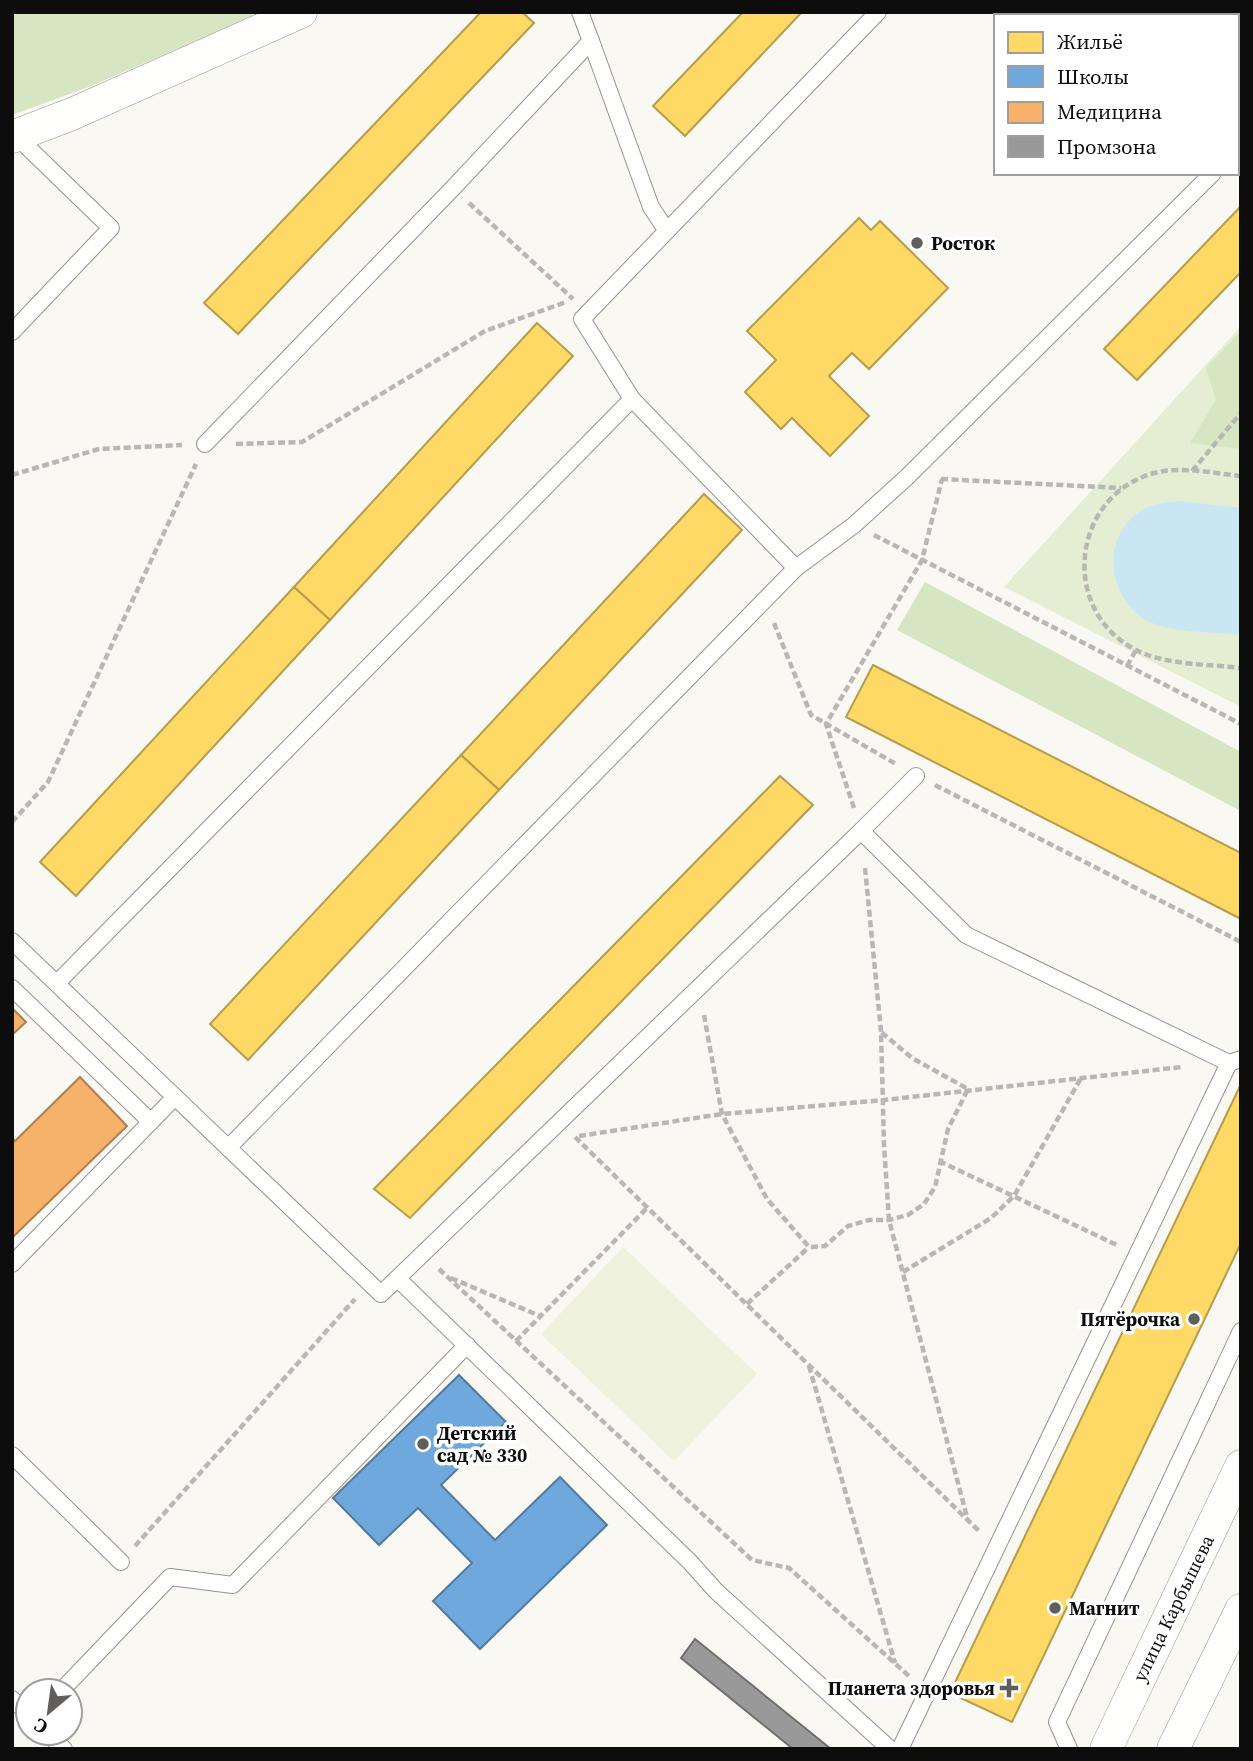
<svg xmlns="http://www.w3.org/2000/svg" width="1253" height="1761" font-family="'Source Serif 4',serif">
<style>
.green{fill:#e5eed3}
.forest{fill:#d6e5c2}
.pitch{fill:#eef2dd}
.water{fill:#cae6f2}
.homes{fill:#ffd966;stroke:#b69c4b;stroke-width:2}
.schools{fill:#6fa8dc;stroke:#527a9e;stroke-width:2}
.health{fill:#f6b26b;stroke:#b0804f;stroke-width:2}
.industry{fill:#999;stroke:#6f6f6f;stroke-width:2}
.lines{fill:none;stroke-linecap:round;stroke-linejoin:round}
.lane-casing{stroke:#949390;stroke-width:18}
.street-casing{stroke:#949390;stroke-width:33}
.path{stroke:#b8b7b6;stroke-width:4.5;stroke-dasharray:7 3.5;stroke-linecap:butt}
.lane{stroke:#fefefd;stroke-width:16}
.street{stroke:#fefefd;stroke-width:32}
.poi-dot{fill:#605f5d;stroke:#fff;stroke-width:2.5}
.labels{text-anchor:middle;stroke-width:7;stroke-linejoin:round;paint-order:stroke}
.poi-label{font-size:19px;font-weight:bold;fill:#0d0d0d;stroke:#fff;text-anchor:start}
.street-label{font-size:19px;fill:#0d0d0d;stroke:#fff}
</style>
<rect width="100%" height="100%" fill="#faf8f2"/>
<path class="green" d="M1241 326V707L1004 587Z"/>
<g class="forest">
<path d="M12 12H264L86 88 12 115Z"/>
<path d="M1241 331V449L1190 443 1216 400 1206 368Z"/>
<path d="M925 582 1241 752V811L897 630Z"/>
</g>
<path class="pitch" d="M623 1247 757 1374 674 1461 541 1334Z"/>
<path class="water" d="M1180 501 1241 508V635C1214 632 1169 633 1146 620 1105 596 1101 533 1144 509 1155 503 1168 502 1180 501Z"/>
<g class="homes">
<path d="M481 12H522L534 23 238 334 204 303Z"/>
<path d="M743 12H802L685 136 653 106Z"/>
<path d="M1241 206V272L1137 380 1104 349Z"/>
<path d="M859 218 871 230 880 221 948 288 869 369 852 353 829 376 869 416 830 456 792 418 781 429 745 392 776 360 747 331Z"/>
<path d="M537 323 573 356 330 620 294 587Z"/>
<path d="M704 494 742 530 499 790 461 755Z"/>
<path d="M294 587 330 620 76 896 40 862Z"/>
<path d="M873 665 1241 853V919L846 717Z"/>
<path d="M461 755 499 790 248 1060 210 1024Z"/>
<path d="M780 776 813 805 410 1218 374 1189Z"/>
<path d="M1241 1084V1243L1012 1722 950 1693Z"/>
</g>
<path class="schools" d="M459 1375 506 1422 441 1485 495 1540 560 1477 607 1525 480 1649 433 1601 472 1563 418 1508 379 1545 333 1498Z"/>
<g class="health">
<path d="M12 1008 26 1022 12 1035Z"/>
<path d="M80 1077 127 1126 12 1238V1138L15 1141Z"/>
</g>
<path class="industry" d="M695 1639 831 1749H793L681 1658Z"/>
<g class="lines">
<g class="lane-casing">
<g id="lane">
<path d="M1138 12 1142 16"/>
<path d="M591 41 651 207 667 231"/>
<path d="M1237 108 1241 111"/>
<path d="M1237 150 1241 146"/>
<path d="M12 332 111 228 15 135"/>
<path d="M632 399 796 568"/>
<path d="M205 444 453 188 591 41 580 12"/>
<path d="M861 831 916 776"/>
<path d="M12 941 381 1294 861 831 966 935 1229 1063 1241 1059"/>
<path d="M57 983 632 399 582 319 878 12"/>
<path d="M12 988 151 1122"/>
<path d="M228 1148 796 568 854 525 907 477 1213 173"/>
<path d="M12 1264 175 1097"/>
<path d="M398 1279 690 1562 716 1591 890 1749"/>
<path d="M12 1455 121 1562"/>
<path d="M61 1691 170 1577 233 1585 467 1345"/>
<path d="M12 1699 28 1714"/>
<path d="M47 1733 64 1749"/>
<path d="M900 1749 1229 1063"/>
<path d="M1069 1749 1057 1722 1241 1331"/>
</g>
</g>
<g class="street-casing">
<g id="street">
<path d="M12 137 72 114 301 12"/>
<path d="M1106 1749 1241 1466"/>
<path d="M1173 1749 1241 1610"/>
</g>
</g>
<g class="path">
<path d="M469 203 573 299"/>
<path d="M236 444 302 442 485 331 566 302"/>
<path d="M1192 471 1241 413"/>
<path d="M12 475 99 449 182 445"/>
<path d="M1241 476C1210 473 1175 464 1145 476 1070 505 1062 612 1136 650 1166 665 1207 664 1241 668"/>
<path d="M941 479 1121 488"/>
<path d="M874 535 1241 724"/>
<path d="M774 623 811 715 896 764"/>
<path d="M1127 666 1136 650"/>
<path d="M935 785 1241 942"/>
<path d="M854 808 826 724 922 560 942 479"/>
<path d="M12 822 48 782 196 464"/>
<path d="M865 868 881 1031 884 1145 889 1220 968 1521"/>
<path d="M704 1015 722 1114 767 1199 809 1247 825 1246 848 1226 869 1220H889L908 1215 924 1204 935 1187 948 1129 968 1089 912 1058 881 1032"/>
<path d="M579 1136 722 1114 884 1100 1182 1067"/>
<path d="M575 1137 980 1532"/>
<path d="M939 1161 1119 1246"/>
<path d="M439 1269 752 1560 789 1568 910 1677"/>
<path d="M903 1272 991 1218 1014 1196 1081 1078"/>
<path d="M451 1278 540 1316"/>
<path d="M747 1304 809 1247"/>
<path d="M516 1341 647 1208"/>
<path d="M809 1366 895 1663"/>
<path d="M135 1546 355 1299"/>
</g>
<use href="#lane" class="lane"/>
<use href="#street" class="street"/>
</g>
<g class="poi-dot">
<circle cx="917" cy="243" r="7"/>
<circle cx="1194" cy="1319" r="7"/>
<circle cx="423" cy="1444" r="7"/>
<circle cx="1055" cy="1608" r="7"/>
<path d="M1005.5 1677.5h7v7h7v7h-7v7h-7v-7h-7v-7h7z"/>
</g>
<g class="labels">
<g class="poi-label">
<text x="931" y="250">Росток</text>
<text x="1180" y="1326" text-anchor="end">Пятёрочка</text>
<text x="437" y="1440">Детский<tspan x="437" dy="22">сад № 330</tspan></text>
<text x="1069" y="1615">Магнит</text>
<text x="995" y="1695" text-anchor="end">Планета здоровья</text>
</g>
<g class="street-label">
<text transform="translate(1173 1608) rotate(-64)" y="7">улица Карбышева</text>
</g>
</g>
<rect width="1253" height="1761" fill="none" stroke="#0d0d0d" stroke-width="28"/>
<rect x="994" y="14" width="245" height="161" fill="#ffffff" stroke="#9e9e9e" stroke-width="2"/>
<rect x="1008" y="32" width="35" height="21" fill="#ffd966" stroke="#9e9e9e" stroke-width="2"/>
<text x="1057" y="49" font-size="21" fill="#0d0d0d">Жильё</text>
<rect x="1008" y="66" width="35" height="21" fill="#6fa8dc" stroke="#9e9e9e" stroke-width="2"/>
<text x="1057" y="84" font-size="21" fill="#0d0d0d">Школы</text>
<rect x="1008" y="102" width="35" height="21" fill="#f6b26b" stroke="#9e9e9e" stroke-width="2"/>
<text x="1057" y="119" font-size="21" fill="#0d0d0d">Медицина</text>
<rect x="1008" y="136" width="35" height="21" fill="#999999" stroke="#9e9e9e" stroke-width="2"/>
<text x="1057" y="154" font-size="21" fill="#0d0d0d">Промзона</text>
<g transform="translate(49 1712) rotate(209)"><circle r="33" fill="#ffffff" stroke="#9e9e9e" stroke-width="2"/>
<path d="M0-5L12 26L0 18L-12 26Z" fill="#605f5d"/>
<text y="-10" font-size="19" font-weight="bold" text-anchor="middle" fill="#0d0d0d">С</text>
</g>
</svg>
